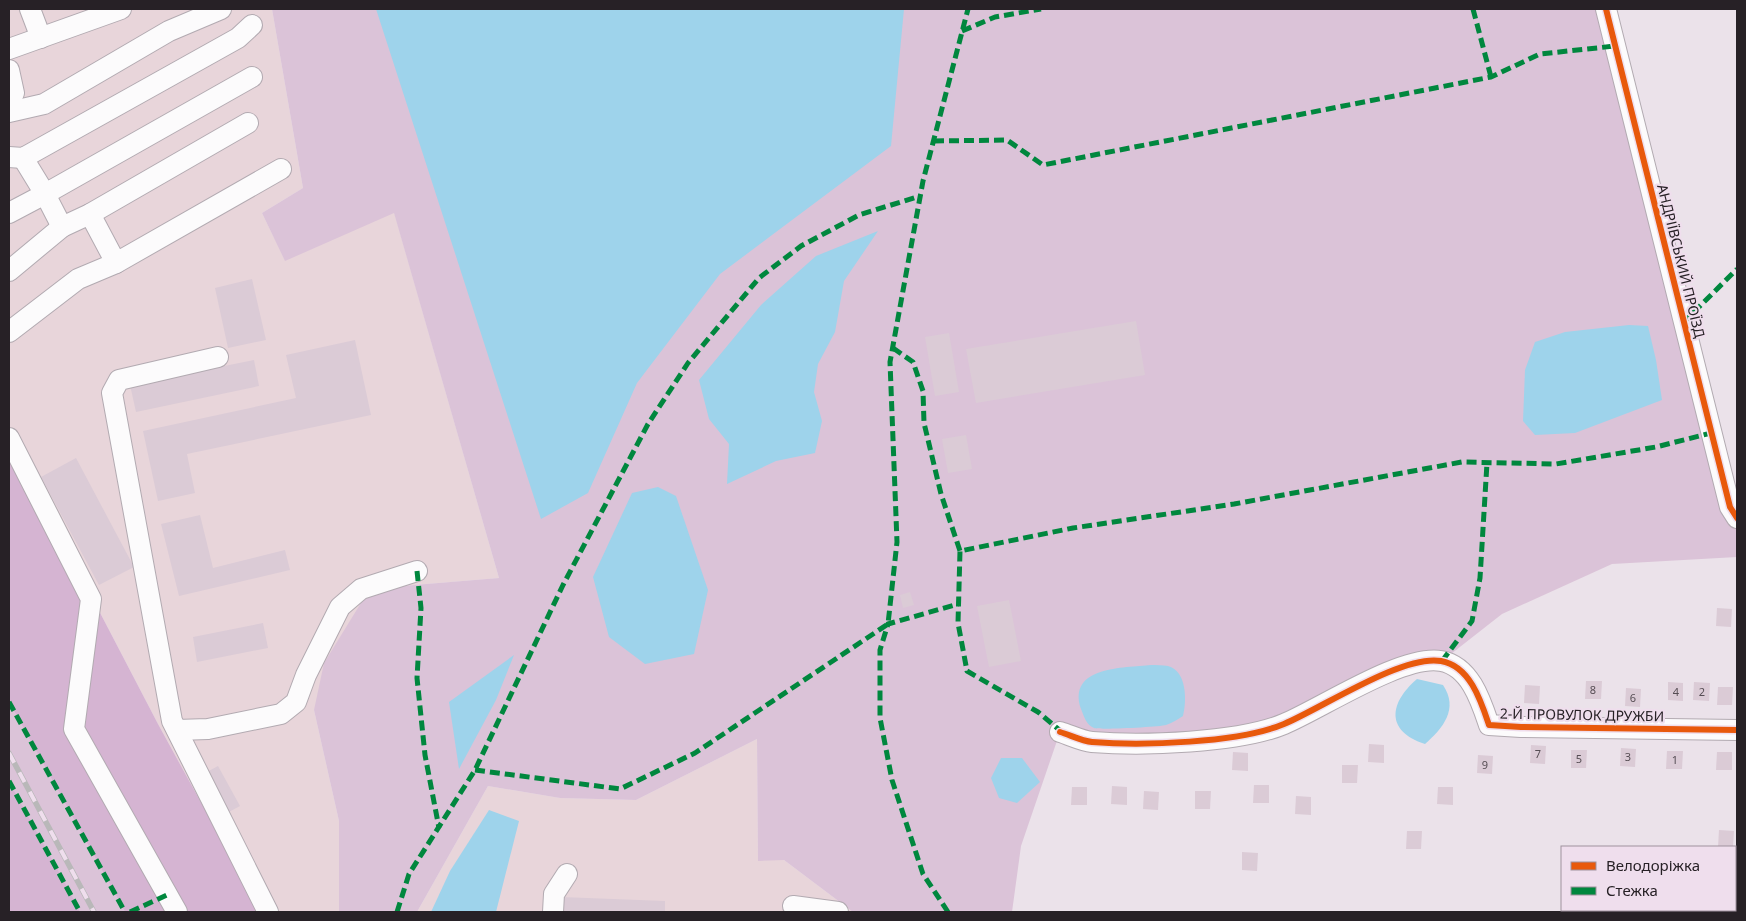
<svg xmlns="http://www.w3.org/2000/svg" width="1746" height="921" font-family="'Noto Sans',sans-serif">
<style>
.industrial{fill:#e8d5da}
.green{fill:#dbc3d8}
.forest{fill:#d5b4d2}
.water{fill:#9ed3eb}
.building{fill:#dbcbd6}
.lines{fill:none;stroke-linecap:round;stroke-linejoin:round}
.minor-casing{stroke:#b2aab1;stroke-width:22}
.minor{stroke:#fcfbfc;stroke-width:20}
.rail-casing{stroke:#b9b8b9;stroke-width:5.5}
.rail{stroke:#efdeed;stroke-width:4;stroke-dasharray:11;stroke-linecap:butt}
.quiet{stroke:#00873e;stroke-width:5;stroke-dasharray:10 5;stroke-linecap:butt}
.cycleway-casing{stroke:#efdeed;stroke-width:9}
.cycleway{stroke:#e8590c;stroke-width:6}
.labels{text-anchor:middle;stroke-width:4.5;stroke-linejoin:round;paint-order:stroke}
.number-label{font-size:11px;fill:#564d54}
.street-label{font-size:14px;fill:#272126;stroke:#efdeed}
</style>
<rect width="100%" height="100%" fill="#ebe2ea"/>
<g class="industrial">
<path d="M9 9H272L303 188 262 213 285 260 394 212 499 578 402 586 314 710 339 821V912H261L158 724 9 438Z"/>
<path d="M757 739 758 860H784L853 912H417L488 786 560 798 636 800Z"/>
</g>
<g class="green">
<path d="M272 9H1606L1737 518V557L1612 564 1502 614 1442 661 1367 684 1219 738 1060 732 1021 846 1012 912H853L784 860 758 861 757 739 636 800 560 798 488 786 417 912H339V821L314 710 324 663 364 598 402 586 499 578 394 213 285 261 262 213 303 188Z"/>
<path d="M9 702 125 912H80L9 781Z"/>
</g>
<g class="forest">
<path d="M9 438 158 724 261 912H125L9 702Z"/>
<path d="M9 781 71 894 80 912H9Z"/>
</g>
<g class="water">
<path d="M376 9H904L891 146 720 274 637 383 588 493 541 519Z"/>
<path d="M878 231 844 281 835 332 818 364 814 392 822 421 815 453 776 461 727 484 729 444 709 419 699 380 761 305 816 256Z"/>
<path d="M1629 325 1648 326 1656 360 1662 400 1575 433 1535 435 1523 421 1525 370 1535 342 1565 332Z"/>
<path d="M658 487 676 496 708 590 694 654 645 664 609 637 593 577 632 493Z"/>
<path d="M514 655 496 700 459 769 449 702Z"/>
<path d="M1151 665C1156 665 1163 665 1168 666 1187 671 1187 701 1183 716 1178 719 1172 723 1166 725 1159 727 1100 730 1094 728 1086 725 1084 716 1081 709 1067 666 1124 668 1151 665Z"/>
<path d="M1417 679 1443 685C1459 709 1443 728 1425 744 1385 731 1389 703 1417 679Z"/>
<path d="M1001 758H1022L1040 782 1017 803 999 798 991 778Z"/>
<path d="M489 810 519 821 496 912H431L450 871Z"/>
</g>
<g class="building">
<path d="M252 279 266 340 228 348 215 288Z"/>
<path d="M1136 321 1145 375 976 403 966 349Z"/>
<path d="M949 333 959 392 935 396 925 337Z"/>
<path d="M355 340 371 415 187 454 195 493 158 501 143 431 296 398 286 355Z"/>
<path d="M254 360 259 386 136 412 130 385Z"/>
<path d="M966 435 972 469 948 473 942 439Z"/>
<path d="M76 458 134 567 99 585 41 477Z"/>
<path d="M200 515 213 568 285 550 290 570 179 596 161 524Z"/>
<path d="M910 592 914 605 903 608 900 595Z"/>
<path d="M1009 600 1021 661 989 667 977 606Z"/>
<path d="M1717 608 1732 609 1731 627 1716 626Z"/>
<path d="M263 623 268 648 197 662 193 637Z"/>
<path d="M1586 681H1602L1601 699H1585Z"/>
<path d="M1668 682 1683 683V701L1668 700Z"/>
<path d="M1694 682 1710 683 1709 701 1693 700Z"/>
<path d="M1525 685 1540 686 1539 704 1524 703Z"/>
<path d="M1718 687H1733L1732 705H1717Z"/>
<path d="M1626 688 1641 689 1640 707 1625 706Z"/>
<path d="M1369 744 1384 745V763L1368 762Z"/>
<path d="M1531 745 1546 746 1545 764 1530 763Z"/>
<path d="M1621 748 1636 749 1635 767 1620 766Z"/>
<path d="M1571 750H1587L1586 768H1571Z"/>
<path d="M1667 751H1683L1682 769H1666Z"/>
<path d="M1233 752 1248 753V771L1232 770Z"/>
<path d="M1717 752H1732V770H1716Z"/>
<path d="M1478 755 1493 756 1492 774 1477 773Z"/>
<path d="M1342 765H1358L1357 783H1342Z"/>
<path d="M218 766 240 806 227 813 205 773Z"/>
<path d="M1254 785H1269V803H1253Z"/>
<path d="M1112 786 1127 787V805L1111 804Z"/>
<path d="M1072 787H1087V805H1071Z"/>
<path d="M1438 787H1453V805L1437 804Z"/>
<path d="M1144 791 1159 792 1158 810 1143 809Z"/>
<path d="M1195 791H1211L1210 809H1195Z"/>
<path d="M1296 796 1311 797V815L1295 814Z"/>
<path d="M1719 830 1734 831 1733 847H1718Z"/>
<path d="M1407 831H1422L1421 849H1406Z"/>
<path d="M1242 852 1258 853 1257 871 1242 870Z"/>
<path d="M561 897 665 901V912H560Z"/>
</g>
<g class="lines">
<g class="minor-casing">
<g id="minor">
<path d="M30 9 41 38"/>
<path d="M1606 9 1730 507 1737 518"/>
<path d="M9 49 121 9"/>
<path d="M9 70 14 93 9 103"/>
<path d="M9 112 44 104 169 31 221 9"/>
<path d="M9 157 23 158 238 38 252 25"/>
<path d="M23 158 45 194 252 77"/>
<path d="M9 213 45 194 62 227 90 214 248 123"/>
<path d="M90 214 116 263 281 169"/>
<path d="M9 271 62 227"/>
<path d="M9 332 78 279 116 263"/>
<path d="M218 357 119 380 112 393 172 721 268 912"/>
<path d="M9 438 91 599 74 729 177 912"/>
<path d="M177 730 208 729 281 714 296 702 306 675 340 607 361 589 417 571"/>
<path d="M1060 732C1070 735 1082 741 1092 742 1142 746 1239 743 1284 724 1322 708 1403 654 1441 661 1470 666 1481 701 1489 725L1521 727 1737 730"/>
<path d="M793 906 838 912"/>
<path d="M553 912 554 894 567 874"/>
</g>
</g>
<use href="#minor" class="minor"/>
<g class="rail-casing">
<path id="rail" d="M9 753 94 912"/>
</g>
<use href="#rail" class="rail"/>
<g class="quiet">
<path d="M1473 9 1491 77"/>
<path d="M962 31 995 17 1041 9"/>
<path d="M934 141 1007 140 1043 165 1491 77 1540 54 1615 46"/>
<path d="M1683 323 1737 269"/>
<path d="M893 348 913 362 923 391 924 423 941 494 960 551"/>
<path d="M417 571 421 608 417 678 425 755 439 828"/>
<path d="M1442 661 1472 621 1480 578 1487 463"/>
<path d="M9 702 125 912"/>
<path d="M1063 733 1038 712 967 671 958 623 960 551 1073 528 1234 504 1462 462 1556 464 1656 447 1711 433"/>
<path d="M475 770 620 789 695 753 888 624 897 542 890 362 923 181 968 9"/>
<path d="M9 781 80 912"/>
<path d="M130 912 167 895"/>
<path d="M397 912 409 874 475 770 563 585 648 424 688 363 759 278 801 246 859 215 920 196"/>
<path d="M948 912 923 874 892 780 880 718V650L888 624 958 604"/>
</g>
<g class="cycleway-casing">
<g id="cycleway">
<path d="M1606 9 1730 507 1737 518"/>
<path d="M1060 732C1070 735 1082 741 1092 742 1142 746 1239 743 1284 724 1322 708 1403 654 1441 661 1470 666 1481 701 1489 725L1521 727 1737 730"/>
</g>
</g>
<use href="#cycleway" class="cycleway"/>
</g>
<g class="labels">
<g class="number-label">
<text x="1593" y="694">8</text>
<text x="1676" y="696">4</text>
<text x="1702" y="696">2</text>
<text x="1633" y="702">6</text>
<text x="1538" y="758">7</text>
<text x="1628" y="761">3</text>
<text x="1579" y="763">5</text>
<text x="1675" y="764">1</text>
<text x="1485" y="769">9</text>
</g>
<g class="street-label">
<text transform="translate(1681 261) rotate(76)" y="5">АНДРІЇВСЬКИЙ ПРОЇЗД</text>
<text transform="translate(1582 715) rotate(1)" y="5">2-Й ПРОВУЛОК ДРУЖБИ</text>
</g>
</g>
<rect width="1746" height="921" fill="none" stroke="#272126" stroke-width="20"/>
<rect x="1561" y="846" width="175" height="65" fill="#efdeed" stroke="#9f929d"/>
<rect x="1571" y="862" width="25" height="8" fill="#e8590c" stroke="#9f929d"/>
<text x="1606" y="871" font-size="15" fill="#272126">Велодоріжка</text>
<rect x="1571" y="887" width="25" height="8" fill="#00873e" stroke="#9f929d"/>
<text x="1606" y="896" font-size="15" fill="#272126">Стежка</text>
</svg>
